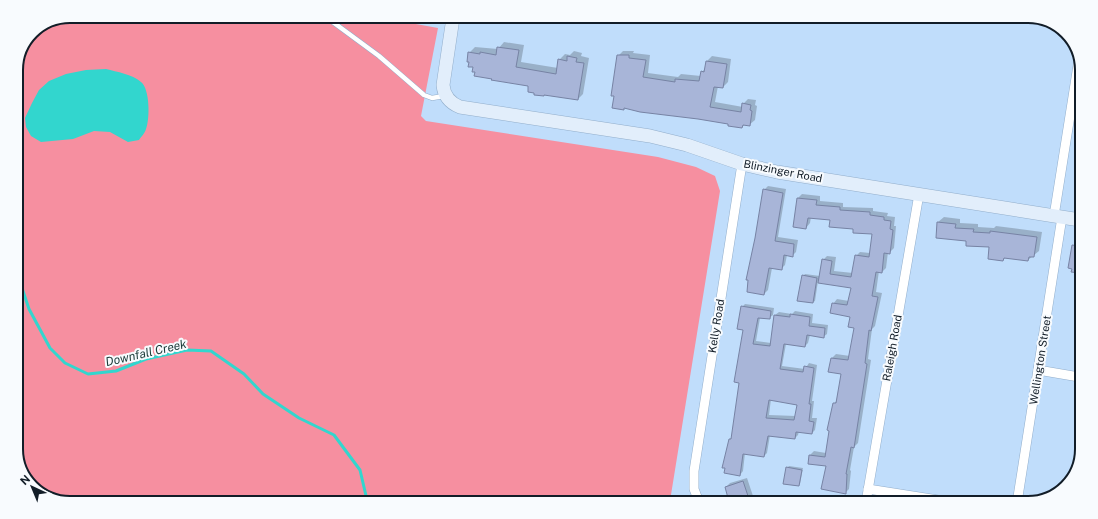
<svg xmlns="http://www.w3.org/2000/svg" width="1098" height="519" font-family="'Public Sans',sans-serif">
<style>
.green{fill:#f68fa0}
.water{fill:#32d6ce}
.shadow{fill:#0003;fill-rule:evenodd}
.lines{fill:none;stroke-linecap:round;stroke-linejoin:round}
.stream{stroke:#32d6ce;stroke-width:3}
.building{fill:#a8b5d8;stroke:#7783a4;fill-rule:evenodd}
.lane-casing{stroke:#92aecb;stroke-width:5.5}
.street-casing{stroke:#92aecb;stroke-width:10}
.secondary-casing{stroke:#92aecb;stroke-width:14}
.lane{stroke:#fff;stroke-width:4.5}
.street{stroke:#fff;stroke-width:9}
.secondary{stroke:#e2eefb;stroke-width:13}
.labels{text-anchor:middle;stroke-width:4;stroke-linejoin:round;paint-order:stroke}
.street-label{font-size:11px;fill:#121d28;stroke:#f8fbfe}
.water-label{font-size:12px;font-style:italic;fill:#1a3a38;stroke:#f8fbfe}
.rim{fill:none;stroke:#121d28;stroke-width:2}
</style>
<rect width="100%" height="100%" fill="#c0ddfb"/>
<path class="green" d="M70 16 377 17 438 28 421 116 426 121 658 157 696 167 715 176 720 191 670 501 49 499 25 479 16 452V67L32 32Z"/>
<path class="water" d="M106 69C117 72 132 74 141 82 150 89 150 119 146 129 145 133 141 137 139 140L128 142 110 132 94 131 73 139 41 142 31 136 26 127 25 118 32 103 39 90 49 81 66 74 86 70Z"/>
<g class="shadow">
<path d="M504 42 524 45 521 62 558 68 559 60 565 54 570 55 574 51 582 53 581 56 589 58 583 94 578 99 530 85 493 78 476 71 469 53 475 47 498 49Z"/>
<path d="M623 51H634L633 53 650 55 648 73 678 77 681 74 701 76 702 72 706 68 707 61 712 56 731 59 728 82 723 87 718 86 715 102 743 107V104L748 99 756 100 755 105 757 106 755 120 749 125 745 124 742 127 729 123 625 107 618 56Z"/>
<path d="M768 186 786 189 778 237 798 240 796 252 792 256 787 255 785 265 781 269 772 268 768 290 764 294 750 280 747 279 748 270 750 267 764 190Z"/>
<path d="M802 194 820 196V201L843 203V207L873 208V211L888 213 887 216 895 217 894 226H896L894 248 890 252H888L886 268 882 272 879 271 876 292 882 293 875 326 872 329 868 359 871 360 858 443 854 447 850 470 851 471 849 489 845 493 827 465 810 455 814 451 826 453 834 404 837 400 842 373 830 371 832 358 836 354 850 356 855 327 851 316 833 304 837 299 849 301 853 287 818 281 815 301 813 302 803 276 805 274 820 276 823 260 827 256 836 257 834 271 853 273 856 256 860 252 870 253 873 233 854 228 831 219 811 217 810 223 806 228 794 226 798 198Z"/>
<path d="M944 217 960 219V223L978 224V227L994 228 996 226 1042 232 1039 251 1028 260 1005 258 1003 260 990 246 967 240 938 222Z"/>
<path d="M1077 241H1080V272L1073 246Z"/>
<path d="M745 304 774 308 773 315 769 318H760L756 341 771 343 775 315 779 312 792 314 795 311 813 314 812 323 828 325 827 334 823 337 810 335 808 343 805 346 786 344 782 366 805 369 809 363 817 365 812 401H814L812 418H817L815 430 812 433 799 431 798 435 795 438 770 435 767 453 764 456 745 453 743 471 740 475 730 439 732 437 740 382 744 329 742 307ZM771 399 798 405 796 416 769 415Z"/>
<path d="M789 466 803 468 800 484 799 485 787 468Z"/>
<path d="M747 478 755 502H730L726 487 730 483Z"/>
<path d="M785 496 786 502H777L776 499 778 497Z"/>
<path d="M765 499 767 502H760Z"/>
</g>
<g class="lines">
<path class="stream" d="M16 270 29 309 50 348 65 363 88 374 116 371 146 359 187 350 211 351 244 374 263 394 299 418 334 435 360 470 367 500"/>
</g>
<g class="building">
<path d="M497 47 519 50 516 67 556 74 558 59 567 61V56L577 58 576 62 584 63 578 100 544 95V96L534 95V93L528 92V86L491 80 492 79 474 76 475 72H472L473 67H468L469 62H467L468 52 480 54V52L496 55Z"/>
<path d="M617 55H629V58L646 60 643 77 675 82V79L699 81 701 71 704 72 706 61 727 64 723 88 714 87 710 107 741 112 742 103 751 105 750 110 752 111 750 126 743 125 742 128 728 126V124L698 119 640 112 624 108V110L612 108 614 96H611Z"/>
<path d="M763 189 783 193 775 241 794 244 793 257 784 255 782 270 769 268 764 295 747 292 748 280H746L755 238Z"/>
<path d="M797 198 817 200 816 205 840 207V210L870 212V215L884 217V220L891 221 890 229 893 230 890 254 884 253 882 273 876 272 872 296 878 297 871 331 869 330 865 363 867 364 854 448 851 447 846 474H847L846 494 821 489 826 466 808 464 809 455 825 457 829 431 827 430 833 403H836L841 374 828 372 831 358 848 360 854 328 848 327 850 317 830 313 832 303 847 305 851 288 818 283 822 259 832 261 830 274 851 277 855 255 869 257 872 234 853 233V229L829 227 830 220 808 218 806 229 793 227Z"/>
<path d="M937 222 956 224 955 228 974 229 973 232 990 233V231L1037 237 1034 257H1029L1028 261 1004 258 1003 261 988 259 989 247 966 246V241L936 238Z"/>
<path d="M1072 245 1080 246V273L1071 272 1072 269 1068 268Z"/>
<path d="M802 275 817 278 813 303 797 301Z"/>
<path d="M741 306 771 311 770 319 758 318 753 344 770 346 774 315 790 317V314L810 317 809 326 825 328 824 338 807 335 805 347 784 344 780 369 803 372 804 366 814 368 809 404H811L809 421 814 422 812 434 796 432 795 439 768 436 764 457 743 454 740 476 724 473 725 468H722L729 439H731L739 383 734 382 743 330 737 329ZM769 400 797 405 794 420 766 418Z"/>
<path d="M786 467 802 470 799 486 783 484Z"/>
<path d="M743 481 750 502H729L725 487Z"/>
</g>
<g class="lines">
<g class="lane-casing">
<path id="lane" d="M326 17 379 56 424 95 432 98 444 96"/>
</g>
<g class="street-casing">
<g id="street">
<path d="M1054 216 1079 59"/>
<path d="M1038 370 1079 377"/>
<path d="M868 489 957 503"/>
<path d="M699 502 694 489V471L742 164"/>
<path d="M866 502 919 194"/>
<path d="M1017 503 1062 217"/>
</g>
</g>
<g class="secondary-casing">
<path id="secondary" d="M453 18 443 85C444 96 450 103 460 107L650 136 687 145 742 164 777 172 1080 220"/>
</g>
<use href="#lane" class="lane"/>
<use href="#street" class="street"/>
<use href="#secondary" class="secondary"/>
</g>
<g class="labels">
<g class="street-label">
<text transform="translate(783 171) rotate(11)" y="4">Blinzinger Road</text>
<text transform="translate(716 326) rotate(-81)" y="4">Kelly Road</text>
<text transform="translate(892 348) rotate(-80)" y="4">Raleigh Road</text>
<text transform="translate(1040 360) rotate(-81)" y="4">Wellington Street</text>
</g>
<g class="water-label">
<text transform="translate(146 353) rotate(-13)" y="4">Downfall Creek</text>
</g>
</g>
<path d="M0 0H1098V519H0ZM70 23H1028A47 47 0 0 1 1075 70V449A47 47 0 0 1 1028 496H70A47 47 0 0 1 23 449V70A47 47 0 0 1 70 23Z" fill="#f8fbfe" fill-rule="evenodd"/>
<path class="rim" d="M70 23H1028A47 47 0 0 1 1075 70V449A47 47 0 0 1 1028 496H70A47 47 0 0 1 23 449V70A47 47 0 0 1 70 23Z"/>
<g transform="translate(32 487) rotate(316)" stroke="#f8fbfe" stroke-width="3" paint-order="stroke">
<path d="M0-3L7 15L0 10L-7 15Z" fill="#121d28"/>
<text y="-6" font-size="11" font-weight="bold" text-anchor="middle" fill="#121d28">N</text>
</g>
</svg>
